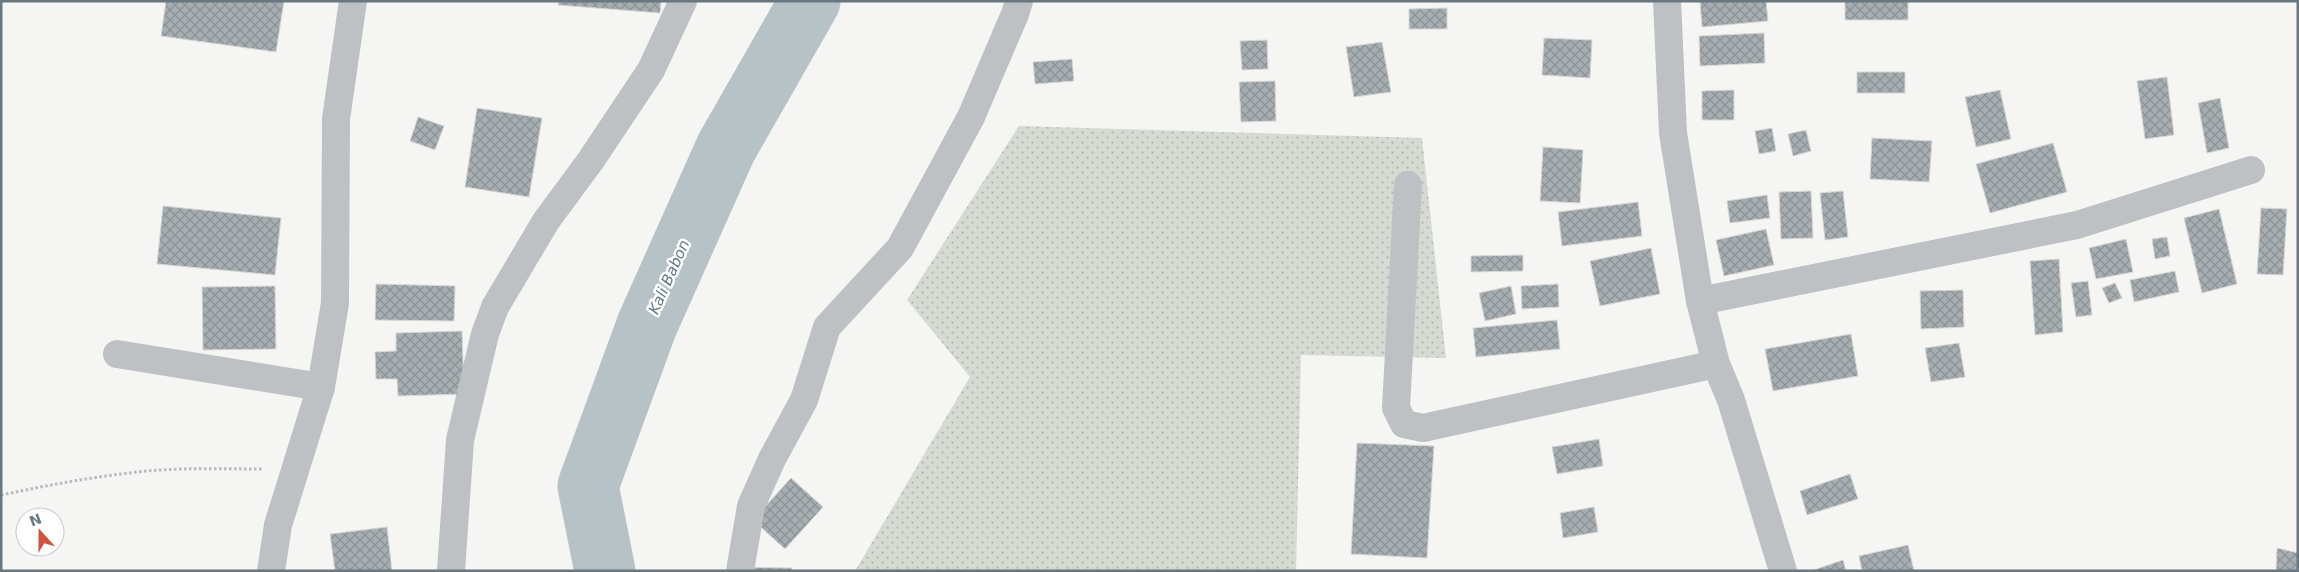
<svg xmlns="http://www.w3.org/2000/svg" width="2299" height="572" font-family="'DejaVu Sans',sans-serif">
<style>
.grass{fill:url(#grass-dots)}
.lines{fill:none;stroke-linecap:round;stroke-linejoin:round}
.river{stroke:#b6c2c6;stroke-width:61}
.building{fill:url(#building-cross-hatch);stroke:#d7d7d5}
.path{stroke:#b7babc;stroke-width:3;stroke-dasharray:2.5 2.5;stroke-linecap:butt}
.street{stroke:#bdc1c4;stroke-width:28}
.labels{text-anchor:middle;stroke-width:5;stroke-linejoin:round;paint-order:stroke}
.water-label{font-size:15px;font-style:italic;fill:#63777d;stroke:#fff}
</style>
<defs>
<pattern id="grass-dots" width="8" height="8" patternUnits="userSpaceOnUse" patternTransform="scale(1.25)"><rect width="8" height="8" fill="#d5dad2"/><path d="M2 2h.1M6 6h.1" fill="none" stroke="#b1b6b0" stroke-width="1.8" stroke-linecap="round"/></pattern>
<pattern id="building-cross-hatch" width="8" height="8" patternUnits="userSpaceOnUse" patternTransform="scale(1.25)"><rect width="8" height="8" fill="#a7aeb2"/><path d="M0 0l8 8M0 8l8-8" fill="none" stroke="#8c9296"/></pattern>
</defs>
<rect width="100%" height="100%" fill="#f5f5f3"/>
<path class="grass" d="M1019 126 1422 138 1446 358 1301 355 1296 571H855L970 377 907 300Z"/>
<g class="lines">
<path class="river" d="M605 571 588 486 647 325 726 148 810 1"/>
</g>
<g class="building">
<path d="M166 1H284L276 52 161 36Z"/>
<path d="M559 1H661L660 13 558 5Z"/>
<path d="M1700 1H1766L1768 21 1702 27Z"/>
<rect x="1845" y="1" width="63" height="19"/>
<path d="M1447 8V29H1409V9Z"/>
<path d="M1764 33 1765 63 1700 66 1699 36Z"/>
<path d="M1544 38 1592 40 1590 78 1542 75Z"/>
<path d="M1267 40 1268 69 1242 70 1240 41Z"/>
<path d="M1382 42 1391 92 1354 97 1346 47Z"/>
<path d="M1072 59 1074 81 1035 84 1033 62Z"/>
<rect x="1857" y="72" width="48" height="21"/>
<path d="M2167 77 2174 135 2145 139 2137 81Z"/>
<path d="M1275 81 1276 121 1241 122 1239 82Z"/>
<path d="M1734 90V120H1702V91Z"/>
<path d="M2000 90 2011 139 1976 147 1965 97Z"/>
<path d="M2220 98 2229 148 2207 153 2198 103Z"/>
<path d="M477 108 542 118 529 197 465 187Z"/>
<path d="M418 117 444 126 435 150 410 141Z"/>
<path d="M1772 128 1776 151 1759 154 1755 131Z"/>
<path d="M1806 130 1811 151 1793 156 1788 134Z"/>
<path d="M1872 138 1932 141 1929 182 1870 179Z"/>
<path d="M2053 143 2067 192 1990 213 1976 164Z"/>
<path d="M1543 147 1583 150 1580 203 1540 201Z"/>
<path d="M1811 191 1813 238 1781 239 1779 192Z"/>
<path d="M1843 191 1848 237 1825 240 1820 193Z"/>
<path d="M1767 195 1770 218 1730 223 1727 201Z"/>
<path d="M1638 202 1642 236 1562 246 1558 212Z"/>
<path d="M163 206 281 218 275 275 157 264Z"/>
<path d="M2261 208 2287 209 2283 275 2257 274Z"/>
<path d="M2219 209 2237 284 2202 293 2184 218Z"/>
<path d="M1766 229 1774 265 1724 276 1716 240Z"/>
<path d="M2167 237 2170 256 2155 259 2152 239Z"/>
<path d="M2126 239 2133 272 2096 279 2089 248Z"/>
<path d="M1651 248 1660 294 1600 306 1590 261Z"/>
<path d="M1523 255V271L1471 272V256Z"/>
<path d="M2059 259 2063 332 2035 335 2030 261Z"/>
<path d="M2175 271 2179 292 2134 302 2130 280Z"/>
<path d="M2088 281 2092 315 2076 317 2071 283Z"/>
<path d="M2115 283 2122 298 2109 303 2102 288Z"/>
<path d="M376 284 455 286 454 321 375 320Z"/>
<path d="M1558 284 1559 307 1522 309 1521 286Z"/>
<path d="M275 286 276 349 203 350 202 287Z"/>
<path d="M1511 286 1516 314 1485 321 1479 293Z"/>
<path d="M1963 290 1964 327 1921 329 1920 291Z"/>
<path d="M1557 320 1560 349 1476 357 1473 328Z"/>
<path d="M462 331 464 394 398 396 397 379H376L375 352 396 351V333Z"/>
<path d="M1851 334 1858 376 1773 391 1765 349Z"/>
<path d="M1959 343 1965 377 1931 382 1925 348Z"/>
<path d="M1599 439 1603 466 1557 474 1552 447Z"/>
<path d="M1357 443 1434 446 1427 558 1351 554Z"/>
<path d="M1850 474 1858 499 1807 515 1800 491Z"/>
<path d="M791 478 823 507 785 549 753 520Z"/>
<path d="M1594 507 1598 532 1563 538 1560 513Z"/>
<path d="M387 527 392 571H335L330 534Z"/>
<path d="M1908 545 1914 571H1862L1859 556Z"/>
<path d="M2277 548 2298 553V571H2276Z"/>
<path d="M1843 560 1846 571H1811Z"/>
<path d="M741 567 792 568 791 571H741Z"/>
</g>
<g class="lines">
<path class="path" d="M1 495C44 486 86 478 129 473 174 467 219 469 263 469"/>
<g class="street">
<path d="M1667 1 1673 133 1700 301 1716 364 1731 400 1783 571"/>
<path d="M1408 185 1396 408 1404 424 1423 428 1716 364"/>
<path d="M1700 301 2077 225 2251 170"/>
<path d="M117 354 321 387"/>
<path d="M271 571 278 525 321 387 335 303 336 119 353 1"/>
<path d="M451 571 460 440 485 334 495 307 546 221 591 160 651 70 683 1"/>
<path d="M740 571 751 506 772 459 804 400 827 327 900 248 971 117 1015 14 1019 1"/>
</g>
</g>
<g class="labels">
<g class="water-label">
<text transform="translate(669 277) rotate(-66)" y="5">Kali Babon</text>
</g>
</g>
<rect width="2299" height="572" fill="none" stroke="#687780" stroke-width="5"/>
<g transform="translate(40 532) rotate(339)"><circle r="24" fill="#ffffff" stroke="#c3c9cc"/>
<path d="M0-4L9 19L0 12L-9 19Z" fill="#ce533a"/>
<text y="-8" font-size="14" font-weight="bold" text-anchor="middle" fill="#687780">N</text>
</g>
</svg>
